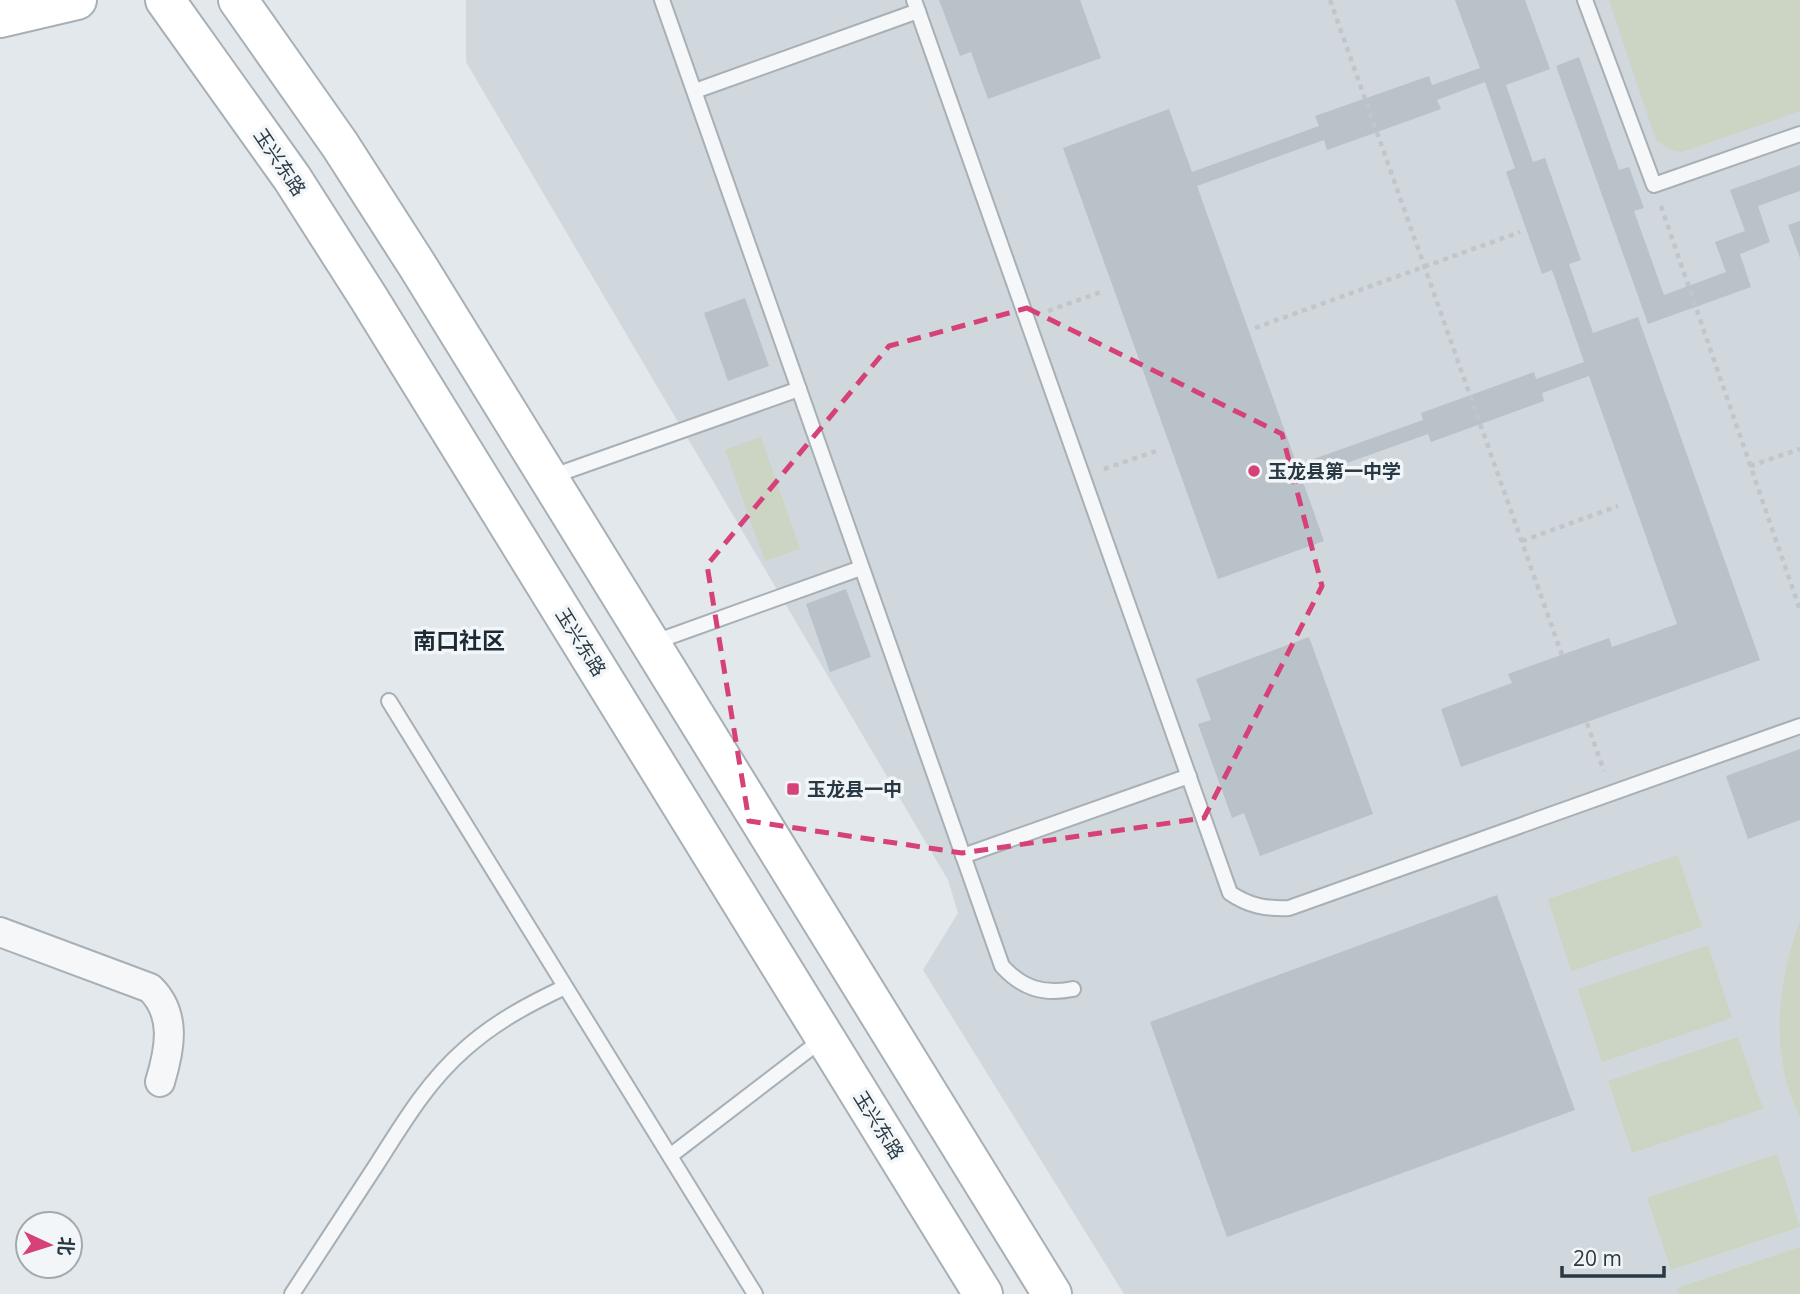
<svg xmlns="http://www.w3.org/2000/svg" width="1800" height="1294" font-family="'Open Sans','Noto Sans SC',sans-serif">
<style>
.built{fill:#d0d7dd}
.green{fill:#ccd5c3}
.building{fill:#b9c2c9;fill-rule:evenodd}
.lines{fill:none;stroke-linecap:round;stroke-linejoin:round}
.service-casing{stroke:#a7b0b6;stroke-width:18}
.minor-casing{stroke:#a7b0b6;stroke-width:32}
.secondary-casing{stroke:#a7b0b6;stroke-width:42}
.path{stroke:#c0c6ca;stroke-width:4.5;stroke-dasharray:5 5;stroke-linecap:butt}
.service{stroke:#f5f7f9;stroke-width:14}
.minor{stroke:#f5f7f9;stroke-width:28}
.secondary{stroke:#fff;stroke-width:38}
.marked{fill:none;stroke:#d64278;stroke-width:5;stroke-dasharray:14 9;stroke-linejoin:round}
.poi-dot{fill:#d64278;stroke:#f2f6f8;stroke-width:2.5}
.labels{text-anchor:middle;stroke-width:7;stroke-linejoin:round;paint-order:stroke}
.street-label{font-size:19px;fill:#293944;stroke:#f2f6f8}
.poi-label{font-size:19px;font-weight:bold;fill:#293944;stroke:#f2f6f8;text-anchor:start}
.quarter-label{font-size:23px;font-weight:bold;fill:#1b2a35;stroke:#f2f6f8}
</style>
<rect width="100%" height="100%" fill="#e2e8eb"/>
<path class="built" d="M466 0H1800V1294H1124L923 970 958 913 948 880 466 62Z"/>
<g class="green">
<path d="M1609 0H1800V111L1682 152 1670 150 1656 140Z"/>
<path d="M761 437 800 549 765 561 725 450Z"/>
<path d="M1678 855 1702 927 1571 971 1548 899Z"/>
<path d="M1800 921V1117C1769 1056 1777 983 1800 921Z"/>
<path d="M1708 945 1732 1018 1602 1062 1578 989Z"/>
<path d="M1738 1037 1763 1109 1632 1153 1608 1081Z"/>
<path d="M1777 1154 1800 1227 1671 1270 1647 1198Z"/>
<path d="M1800 1247V1294H1679L1677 1288Z"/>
</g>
<g class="building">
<path d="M939 0H1080L1101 58 988 99 971 52 960 56Z"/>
<path d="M1455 0H1525L1550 69 1506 85 1533 162 1545 158 1581 260 1569 264 1593 333 1638 317 1760 660 1461 767 1441 709 1512 683 1508 674 1609 638 1612 647 1677 624 1589 376 1542 393 1544 401 1431 442 1428 434 1302 479 1324 541 1218 579 1063 148 1169 109 1192 172 1319 126 1315 116 1429 76 1432 85 1480 68ZM1485 82 1515 168 1506 172 1542 274 1552 270 1584 362 1536 379 1534 372 1421 413 1423 420 1297 465 1197 186 1324 140 1327 150 1441 109 1437 100Z"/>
<path d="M1579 57 1619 170 1629 167 1644 208 1634 211 1664 295 1726 272 1715 242 1745 231 1730 190 1800 165V191L1758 206 1770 242 1740 254 1751 287 1648 324 1556 66Z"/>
<path d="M1800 221V258L1788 225Z"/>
<path d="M745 298 769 366 728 381 704 313Z"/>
<path d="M846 589 871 657 830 672 806 604Z"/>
<path d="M1309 637 1373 814 1260 856 1244 813 1232 818 1198 724 1211 720 1196 679Z"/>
<path d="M1800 749V820L1748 839 1726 776Z"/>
<path d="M1497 895 1575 1110 1227 1237 1150 1022Z"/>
</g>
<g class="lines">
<g class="service-casing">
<g id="service">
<path d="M662 0 1002 966C1022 988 1043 995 1073 989"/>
<path d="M914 0 1230 893C1249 906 1266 909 1289 908L1800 726"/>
<path d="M1585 0 1654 185 1800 134"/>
<path d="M695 91 918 11"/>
<path d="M550 477 799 389"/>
<path d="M652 643 861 568"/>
<path d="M389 701 755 1294"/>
<path d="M963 856 1189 776"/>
<path d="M670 1156 824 1038"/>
<path d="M292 1294C320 1251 349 1207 377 1164 403 1123 428 1081 465 1049 495 1022 529 1004 565 987"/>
</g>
</g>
<g class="minor-casing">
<path id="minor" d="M0 932 150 988C177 1014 170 1049 160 1082"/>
</g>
<g class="secondary-casing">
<g id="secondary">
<path d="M165 0 292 178 368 297 983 1294"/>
<path d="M238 0 340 145 417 265 1052 1294"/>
<path d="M0 18 77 0"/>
</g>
</g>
<g class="path">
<path d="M1330 0 1562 655"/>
<path d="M1661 206 1800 610"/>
<path d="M1048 311 1101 292"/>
<path d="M1255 328 1520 232"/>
<path d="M1750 466 1800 449"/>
<path d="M1104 469 1159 450"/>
<path d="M1522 541 1618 506"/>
<path d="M1587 723 1604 771"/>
</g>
<use href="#service" class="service"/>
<use href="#minor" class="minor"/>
<use href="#secondary" class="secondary"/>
</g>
<path class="marked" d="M1027 308 1282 434 1322 586 1204 818 962 853 749 821 707 565 889 346Z"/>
<g class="poi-dot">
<circle cx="1254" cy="471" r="7"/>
<rect x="786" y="782" width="14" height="14" rx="3.5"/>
</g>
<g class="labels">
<g class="street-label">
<text transform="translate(280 162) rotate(56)" y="7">玉兴东路</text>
<text transform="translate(581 642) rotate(58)" y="7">玉兴东路</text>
<text transform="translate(879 1125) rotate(58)" y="7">玉兴东路</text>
</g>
<g class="poi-label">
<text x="1268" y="478">玉龙县第一中学</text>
<text x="807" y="796">玉龙县一中</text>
</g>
<g class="quarter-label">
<text x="459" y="649">南口社区</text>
</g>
</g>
<g transform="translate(49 1245) rotate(94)"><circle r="33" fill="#f2f6f8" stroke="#a2aab0" stroke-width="2"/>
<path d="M0-5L12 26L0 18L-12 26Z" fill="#d64278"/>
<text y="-10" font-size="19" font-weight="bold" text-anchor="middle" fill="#293944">北</text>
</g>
<path d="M1562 1266v10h102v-10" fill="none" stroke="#293944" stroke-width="3.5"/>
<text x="1573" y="1266" font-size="21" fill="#293944" stroke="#f2f6f8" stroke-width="5" paint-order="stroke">20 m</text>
</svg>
